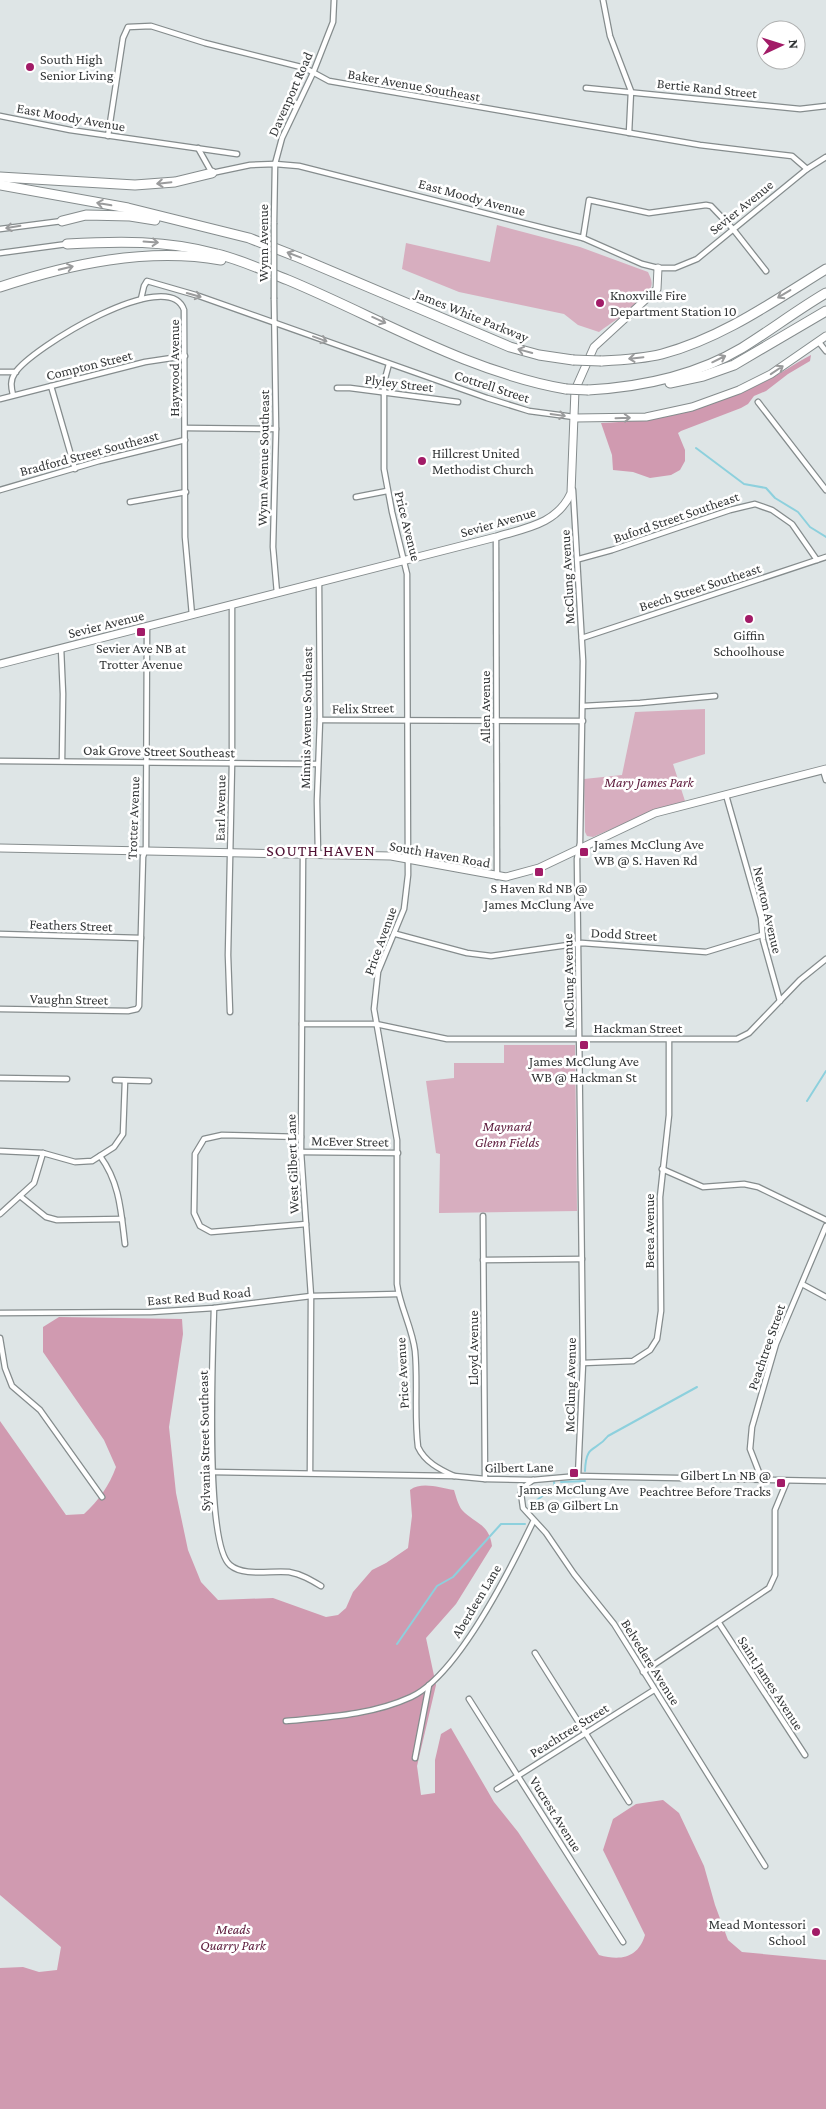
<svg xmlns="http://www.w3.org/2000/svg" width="826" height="2109" font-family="'Crimson Pro',serif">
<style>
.green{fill:#d7aebf}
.forest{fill:#d09ab0}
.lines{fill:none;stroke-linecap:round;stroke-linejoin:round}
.stream{stroke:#8dd0dd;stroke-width:2}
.street-casing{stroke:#858c8d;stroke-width:7}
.secondary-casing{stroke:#858c8d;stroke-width:9}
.highway-casing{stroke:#858c8d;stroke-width:11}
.street{stroke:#fff;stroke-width:4.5}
.secondary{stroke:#fff;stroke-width:7}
.highway{stroke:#fff;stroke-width:9}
.street-bridge-casing{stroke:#858c8d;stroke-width:7;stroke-linecap:butt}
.highway-bridge-casing{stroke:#858c8d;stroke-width:11;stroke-linecap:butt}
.street-bridge{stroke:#fff;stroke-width:4.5}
.highway-bridge{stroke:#fff;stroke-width:9}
.oneway{stroke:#9a9b9c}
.poi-dot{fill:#a21b67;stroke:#fff;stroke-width:2}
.labels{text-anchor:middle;stroke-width:5;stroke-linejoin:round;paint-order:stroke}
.poi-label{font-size:14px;fill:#343738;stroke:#fff}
.street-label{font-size:14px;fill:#343738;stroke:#fff}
.park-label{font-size:14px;font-style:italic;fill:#602040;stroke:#fff}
.quarter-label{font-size:16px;letter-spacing:1px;fill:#4f1032;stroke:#fff}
</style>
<rect width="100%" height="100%" fill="#dee5e6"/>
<g class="green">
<path d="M497 225 580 247 648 272C650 277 653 281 651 287 645 302 612 322 599 332L578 325 564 314 459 292 402 269 406 243 490 262Z"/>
<path d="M705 709V754L673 764 685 801 655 810 593 837 587 836 585 832 584 779 622 775 635 712Z"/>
<path d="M504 1045H575L577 1211 439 1213 440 1154 436 1153 426 1081 454 1078V1063H504Z"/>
</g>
<g class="forest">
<path d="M811 355 810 361 788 374 766 391 754 396 748 404 741 408 681 431 678 433 685 450V461L680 470 671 475 650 478 633 472 613 470 612 455 601 423C659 421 712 407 764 382 781 374 795 363 811 355Z"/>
<path d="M59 1317 182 1319 183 1334 169 1427 176 1493 188 1550 201 1582 218 1600 273 1598 326 1617 338 1615 346 1608 353 1592 372 1570 386 1563 408 1548 412 1516 410 1490C422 1481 440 1488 454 1490 456 1496 458 1505 462 1510 475 1524 489 1523 492 1546L456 1604 426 1638 436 1685 417 1766 421 1795 435 1793V1760L441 1734 451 1728 494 1802 518 1832 599 1955C621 1961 638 1958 645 1935L603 1850 613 1819 636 1804 663 1800 679 1813 704 1866 715 1905 728 1940 742 1952 826 1960V2109H0V1968L23 1967 39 1972 57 1970 61 1947 0 1895V1421L66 1515 84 1514C99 1500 109 1486 116 1467L104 1440 43 1352V1327Z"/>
</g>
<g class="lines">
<g class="stream">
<path d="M696 448 744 484 766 488 775 498 798 512 810 527 826 537"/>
<path d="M807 1101 826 1071"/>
<path d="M585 1471C586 1443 595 1453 608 1436L697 1387"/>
<path d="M561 1482 585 1481"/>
<path d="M548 1492 555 1487 554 1482"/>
<path d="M533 1503 545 1494"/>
<path d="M397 1644 437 1586 453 1577 501 1524H525"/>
</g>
<g class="street-casing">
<g id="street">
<path d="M603 0 610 36 631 91 629 133"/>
<path d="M586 88 800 109 826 106"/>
<path d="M0 116 70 130 237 154"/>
<path d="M108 136 123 38 128 27 151 26 205 43 305 68 329 81 700 145 792 156 807 169"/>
<path d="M198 148 212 173 250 165 275 164 299 166 583 238 642 264 658 268H675L697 259 807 169 826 157"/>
<path d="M274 223 275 164 282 138 313 73 333 22 334 0"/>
<path d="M0 229 62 221"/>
<path d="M583 238 589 200 649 213 706 205 711 206 733 229 766 271"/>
<path d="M0 253 67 244"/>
<path d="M141 299 144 286 147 281 199 296 487 398 529 411 574 417"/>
<path d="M274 299 276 429 273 547 277 593"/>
<path d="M818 341 826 351"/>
<path d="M389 364 384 382V469L392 512 407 574 408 875 404 909 378 972 374 1009 397 1140V1284C400 1307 412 1327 415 1351 418 1382 414 1415 418 1447 425 1462 439 1469 454 1476"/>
<path d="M0 372H16"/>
<path d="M51 386 75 469"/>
<path d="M337 388H350L458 402"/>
<path d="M13 395C11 387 10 380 15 373 31 348 169 264 184 310L185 537 192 615"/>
<path d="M0 399 145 362 185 356"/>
<path d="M758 402 826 490"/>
<path d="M185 428 276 429"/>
<path d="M0 490 99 461 185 440"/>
<path d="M573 490 583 661 580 843 577 859 583 1363 578 1476"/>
<path d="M356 497 387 491"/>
<path d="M130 502 186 492"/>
<path d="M496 537 497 877"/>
<path d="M579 559 612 550 730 510 755 504 772 510 792 524 817 560"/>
<path d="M582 638 826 557"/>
<path d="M61 648 63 694 62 761"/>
<path d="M583 706 640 703 715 696"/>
<path d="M320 720 583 721"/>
<path d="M0 761 317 764"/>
<path d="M823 770 826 780"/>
<path d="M726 795 761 918 763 940 780 1001"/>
<path d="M303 854 301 1152 311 1296 310 1473"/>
<path d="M318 854 317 801 320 720 319 582"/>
<path d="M0 934 141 938"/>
<path d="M396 934 467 953 491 956 582 943 706 952 762 935"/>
<path d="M0 1009 128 1011 137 1009 139 1006 143 857 146 847 147 626"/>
<path d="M230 1012 228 955 232 763V604"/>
<path d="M302 1024H376L447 1039H737L749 1033 800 980 826 959"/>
<path d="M0 1078 67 1079"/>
<path d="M115 1080 149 1081"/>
<path d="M301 1137 222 1135 204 1139 195 1154 194 1213 200 1226 211 1232 306 1224"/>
<path d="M0 1151 43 1153 75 1162 92 1161 114 1147 123 1134 125 1081"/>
<path d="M301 1152 398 1153"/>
<path d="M100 1156C120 1183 121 1212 125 1244"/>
<path d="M662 1169 703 1187 744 1184 758 1187 826 1220"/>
<path d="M20 1196 46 1217 57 1220 122 1219"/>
<path d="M0 1214 34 1183 43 1153"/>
<path d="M483 1216 485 1479"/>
<path d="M483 1260 582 1259"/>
<path d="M802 1284 826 1297"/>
<path d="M214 1308C213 1349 204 1544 230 1565 244 1577 271 1570 289 1572 301 1574 311 1580 321 1586"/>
<path d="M0 1313 151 1312 214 1308 311 1296 398 1294"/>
<path d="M0 1338 5 1368 12 1386 40 1410 102 1497"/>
<path d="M583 1363 633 1361 650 1350 657 1339 661 1311 660 1197 669 1115V1039"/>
<path d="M212 1472 454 1476 485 1479 533 1480 578 1476 826 1481"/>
<path d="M533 1480 525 1486 521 1493 523 1508 546 1533 574 1574 614 1624 765 1866"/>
<path d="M762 1480 750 1449 752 1427 776 1344 826 1226"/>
<path d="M719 1623 805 1755"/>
<path d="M535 1653 629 1802"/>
<path d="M643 1672 769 1588 775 1575V1510L787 1481"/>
<path d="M469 1699 623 1942"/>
<path d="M286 1721C328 1717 372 1715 411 1697 458 1675 511 1568 533 1522"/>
<path d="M415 1758 429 1685"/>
<path d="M497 1789 654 1690"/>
</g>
</g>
<g class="secondary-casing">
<g id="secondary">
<path d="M575 418 646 417 692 407 739 390 771 374 826 336"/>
<path d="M0 664 496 537C526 528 557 524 571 493L575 390 594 347 657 289 658 268"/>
<path d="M0 848 391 856 506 877 539 868 655 813 826 769"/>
</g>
</g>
<g class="highway-casing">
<g id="highway">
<path d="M0 177 135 185 175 182 212 173"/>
<path d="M0 185 128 208 249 238 300 258 510 347 539 355 573 360"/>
<path d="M62 221 86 215 130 216 155 220"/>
<path d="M67 244C118 241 167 240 217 254 242 260 265 271 288 280 379 318 468 372 566 389"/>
<path d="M0 287C70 264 147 247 221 260"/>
<path d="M601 361C621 360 642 359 662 354 722 338 774 301 826 269"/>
<path d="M670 383 703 376 734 365 826 311"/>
<path d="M588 390C642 387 695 376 742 348 771 330 797 310 826 293"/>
</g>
</g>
<use href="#street" class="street"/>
<use href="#secondary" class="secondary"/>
<use href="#highway" class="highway"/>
<g class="street-bridge-casing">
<path id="street-bridge" d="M274 299V223"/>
</g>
<g class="highway-bridge-casing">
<g id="highway-bridge">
<path d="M573 360 601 361"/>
<path d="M566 389 588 390"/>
</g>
</g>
<use href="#street-bridge" class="street-bridge"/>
<use href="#highway-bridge" class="highway-bridge"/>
</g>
<defs><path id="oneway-shaft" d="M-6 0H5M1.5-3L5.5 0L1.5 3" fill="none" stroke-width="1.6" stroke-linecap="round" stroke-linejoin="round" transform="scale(1.25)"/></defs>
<g class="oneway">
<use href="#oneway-shaft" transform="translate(164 183) rotate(174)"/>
<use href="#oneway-shaft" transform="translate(104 204) rotate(-170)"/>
<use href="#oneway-shaft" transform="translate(13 227) rotate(171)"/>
<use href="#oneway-shaft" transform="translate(151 242) rotate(4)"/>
<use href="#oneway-shaft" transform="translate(294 255) rotate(-159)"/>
<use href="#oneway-shaft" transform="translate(66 268) rotate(-14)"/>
<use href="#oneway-shaft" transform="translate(784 294) rotate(149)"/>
<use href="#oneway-shaft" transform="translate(194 295) rotate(16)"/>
<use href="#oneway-shaft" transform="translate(379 320) rotate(24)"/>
<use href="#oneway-shaft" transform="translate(320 339) rotate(20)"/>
<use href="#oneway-shaft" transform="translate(525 351) rotate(-165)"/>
<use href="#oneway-shaft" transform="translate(636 358) rotate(174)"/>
<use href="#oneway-shaft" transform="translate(719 359) rotate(-26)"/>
<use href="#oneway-shaft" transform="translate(777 370) rotate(-34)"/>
<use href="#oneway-shaft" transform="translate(558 415) rotate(8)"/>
<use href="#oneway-shaft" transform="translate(623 418) rotate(-2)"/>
</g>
<g class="poi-dot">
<circle cx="30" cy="67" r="5"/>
<circle cx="600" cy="303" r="5"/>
<circle cx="422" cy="461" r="5"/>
<circle cx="749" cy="619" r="5"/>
<rect x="136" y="627" width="10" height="10" rx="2.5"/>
<rect x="579" y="847" width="10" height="10" rx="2.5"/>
<rect x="534" y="867" width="10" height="10" rx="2.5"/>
<rect x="579" y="1040" width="10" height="10" rx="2.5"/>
<rect x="569" y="1468" width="10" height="10" rx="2.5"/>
<rect x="776" y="1478" width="10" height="10" rx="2.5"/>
<circle cx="816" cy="1932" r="5"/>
</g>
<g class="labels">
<g class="poi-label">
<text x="40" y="64" text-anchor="start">South High<tspan x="40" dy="16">Senior Living</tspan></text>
<text x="610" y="300" text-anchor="start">Knoxville Fire<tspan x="610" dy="16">Department Station 10</tspan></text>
<text x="432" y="458" text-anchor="start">Hillcrest United<tspan x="432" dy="16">Methodist Church</tspan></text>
<text x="749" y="640">Giffin<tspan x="749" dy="16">Schoolhouse</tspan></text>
<text x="141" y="653">Sevier Ave NB at<tspan x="141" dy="16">Trotter Avenue</tspan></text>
<text x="594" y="849" text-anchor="start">James McClung Ave<tspan x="594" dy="16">WB @ S. Haven Rd</tspan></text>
<text x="539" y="893">S Haven Rd NB @<tspan x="539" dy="16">James McClung Ave</tspan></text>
<text x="584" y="1066">James McClung Ave<tspan x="584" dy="16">WB @ Hackman St</tspan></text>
<text x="771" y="1480" text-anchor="end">Gilbert Ln NB @<tspan x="771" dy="16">Peachtree Before Tracks</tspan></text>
<text x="574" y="1494">James McClung Ave<tspan x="574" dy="16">EB @ Gilbert Ln</tspan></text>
<text x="806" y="1929" text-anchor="end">Mead Montessori<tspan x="806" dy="16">School</tspan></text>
</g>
<g class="street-label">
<text transform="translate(414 85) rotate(10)" y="5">Baker Avenue Southeast</text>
<text transform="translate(707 88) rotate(6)" y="5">Bertie Rand Street</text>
<text transform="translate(290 94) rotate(-66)" y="5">Davenport Road</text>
<text transform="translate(71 117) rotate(10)" y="5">East Moody Avenue</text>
<text transform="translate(472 197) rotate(15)" y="5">East Moody Avenue</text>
<text transform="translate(741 207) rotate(-39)" y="5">Sevier Avenue</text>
<text transform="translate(263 243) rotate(-90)" y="5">Wynn Avenue</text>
<text transform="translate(472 315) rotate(22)" y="5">James White Parkway</text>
<text transform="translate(89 365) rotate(-14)" y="5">Compton Street</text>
<text transform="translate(174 368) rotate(-90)" y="5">Haywood Avenue</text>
<text transform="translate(399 383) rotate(7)" y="5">Plyley Street</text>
<text transform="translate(492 386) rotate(18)" y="5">Cottrell Street</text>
<text transform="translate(89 453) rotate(-15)" y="5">Bradford Street Southeast</text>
<text transform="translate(263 458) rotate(-89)" y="5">Wynn Avenue Southeast</text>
<text transform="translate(676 517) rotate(-19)" y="5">Buford Street Southeast</text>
<text transform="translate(498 522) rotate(-16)" y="5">Sevier Avenue</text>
<text transform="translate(408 526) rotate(76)" y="5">Price Avenue</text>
<text transform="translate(567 577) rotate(-93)" y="5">McClung Avenue</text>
<text transform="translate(700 587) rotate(-18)" y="5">Beech Street Southeast</text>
<text transform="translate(106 624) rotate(-14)" y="5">Sevier Avenue</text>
<text transform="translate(485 707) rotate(-90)" y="5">Allen Avenue</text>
<text transform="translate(363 708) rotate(-1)" y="5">Felix Street</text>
<text transform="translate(306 718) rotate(-89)" y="5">Minnis Avenue Southeast</text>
<text transform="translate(159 751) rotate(1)" y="5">Oak Grove Street Southeast</text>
<text transform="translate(220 808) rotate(-89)" y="5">Earl Avenue</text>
<text transform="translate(133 818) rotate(-88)" y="5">Trotter Avenue</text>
<text transform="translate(440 854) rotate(10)" y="5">South Haven Road</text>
<text transform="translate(768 910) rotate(77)" y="5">Newton Avenue</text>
<text transform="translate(71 925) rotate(2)" y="5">Feathers Street</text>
<text transform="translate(624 934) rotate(3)" y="5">Dodd Street</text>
<text transform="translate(380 941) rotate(-70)" y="5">Price Avenue</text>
<text transform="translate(568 981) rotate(-91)" y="5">McClung Avenue</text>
<text transform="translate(69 999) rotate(1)" y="5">Vaughn Street</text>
<text x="638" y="1033">Hackman Street</text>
<text transform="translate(350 1141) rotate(1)" y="5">McEver Street</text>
<text transform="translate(292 1164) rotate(-92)" y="5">West Gilbert Lane</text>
<text transform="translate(649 1231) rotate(-90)" y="5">Berea Avenue</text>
<text transform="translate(199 1296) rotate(-5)" y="5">East Red Bud Road</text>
<text transform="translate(766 1347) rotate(-71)" y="5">Peachtree Street</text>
<text transform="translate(473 1348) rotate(-90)" y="5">Lloyd Avenue</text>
<text transform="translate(402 1373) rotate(-93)" y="5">Price Avenue</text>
<text transform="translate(570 1385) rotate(-89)" y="5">McClung Avenue</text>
<text transform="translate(204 1441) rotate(-91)" y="5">Sylvania Street Southeast</text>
<text transform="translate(519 1467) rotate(-1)" y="5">Gilbert Lane</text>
<text transform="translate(476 1601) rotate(-59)" y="5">Aberdeen Lane</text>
<text transform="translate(651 1662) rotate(58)" y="5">Belvedere Avenue</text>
<text transform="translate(771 1683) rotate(57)" y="5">Saint James Avenue</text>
<text transform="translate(569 1730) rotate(-32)" y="5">Peachtree Street</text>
<text transform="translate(556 1814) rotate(58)" y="5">Vucrest Avenue</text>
</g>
<g class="park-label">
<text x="649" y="787">Mary James Park</text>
<text x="507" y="1131">Maynard<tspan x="507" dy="16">Glenn Fields</tspan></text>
<text x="233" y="1934">Meads<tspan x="233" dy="16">Quarry Park</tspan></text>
</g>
<g class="quarter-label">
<text x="321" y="856">SOUTH HAVEN</text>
</g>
</g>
<g transform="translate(781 45) rotate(86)"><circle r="24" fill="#ffffff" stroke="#aeafaf"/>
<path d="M0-4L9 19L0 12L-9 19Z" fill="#a21b67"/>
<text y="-8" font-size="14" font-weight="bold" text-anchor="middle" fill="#343738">N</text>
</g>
</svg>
